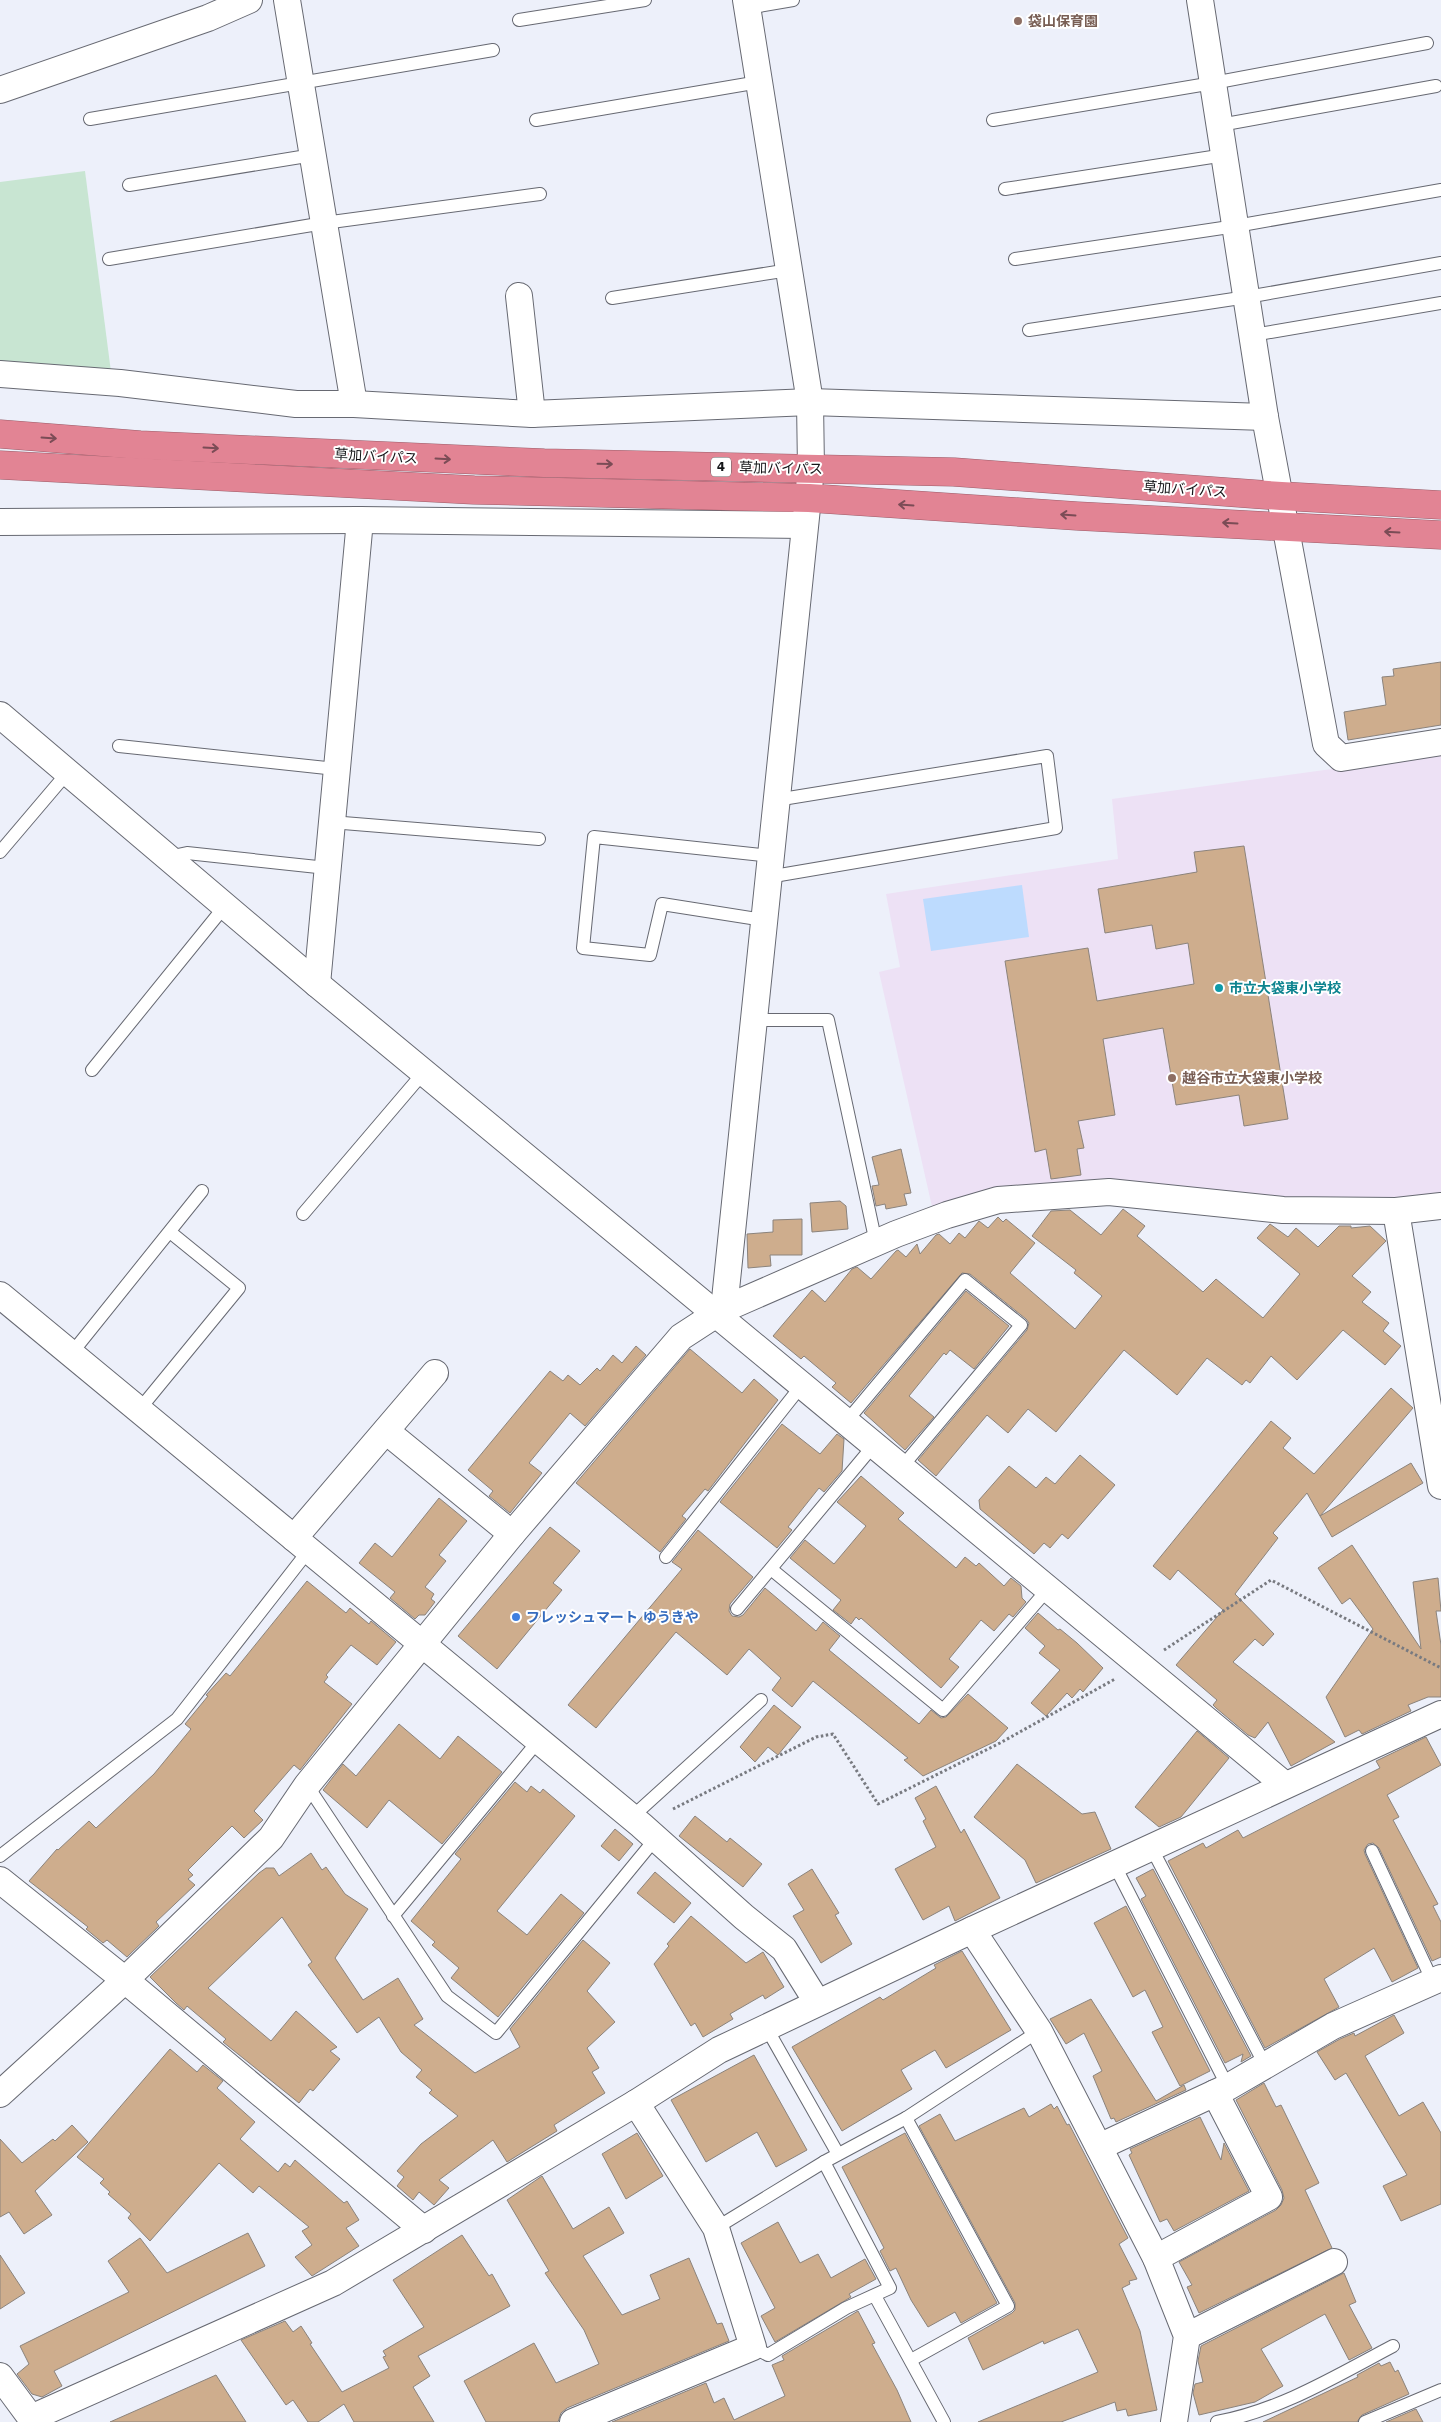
<svg xmlns="http://www.w3.org/2000/svg" width="1441" height="2422" font-family="'DejaVu Sans','Noto Sans JP',sans-serif">
<style>
.education{fill:#ede1f5}
.green{fill:#c8e5d2}
.water{fill:#bddbfe}
.building{fill:#cead8d;stroke:#8b837c}
.lines{fill:none;stroke-linecap:round;stroke-linejoin:round}
.lane-casing{stroke:#676972;stroke-width:14}
.street-casing{stroke:#676972;stroke-width:28}
.highway-casing{stroke:#9a5d69;stroke-width:29}
.path{stroke:#787a80;stroke-width:3;stroke-dasharray:2.5 2.5;stroke-linecap:butt}
.lane{stroke:#fff;stroke-width:12}
.street{stroke:#fff;stroke-width:26}
.highway{stroke:#e28494;stroke-width:28}
.oneway{stroke:#7b4c56}
.education-dot{fill:#8d6e63;stroke:#fff;stroke-width:2}
.culture-dot{fill:#0f9aa8;stroke:#fff;stroke-width:2}
.shop-dot{fill:#3f7fe0;stroke:#fff;stroke-width:2}
.labels{text-anchor:middle;stroke-width:4;stroke-linejoin:round;paint-order:stroke}
.shield{fill:#fff;stroke:#5a5b5d;stroke-width:1}
.shield-label{font-size:12px;font-weight:bold;fill:#141518}
.education-label{font-size:14px;font-weight:bold;fill:#785e54;stroke:#fff;text-anchor:start}
.street-label{font-size:14px;fill:#141518;stroke:#fff}
.culture-label{font-size:14px;font-weight:bold;fill:#0d838f;stroke:#fff;text-anchor:start}
.shop-label{font-size:14px;font-weight:bold;fill:#366cbe;stroke:#fff;text-anchor:start}
</style>
<rect width="100%" height="100%" fill="#edf0fa"/>
<path class="education" d="M1441 754V1198L1287 1201 1168 1189 933 1211 879 972 900 967 886 894 1118 859 1112 799Z"/>
<path class="green" d="M85 171 111 372 0 363V182Z"/>
<path class="water" d="M1022 885 1029 937 931 951 923 899Z"/>
<g class="building">
<path d="M1441 662V725L1348 740 1344 712 1386 705 1382 677 1394 676 1393 669Z"/>
<path d="M1244 846 1288 1119 1244 1126 1239 1095 1176 1105 1163 1028 1103 1039 1115 1115 1078 1121 1084 1148 1077 1149 1081 1175 1051 1179 1046 1149 1035 1152 1005 961 1088 948 1097 1001 1194 984 1188 943 1156 949 1152 925 1105 933 1098 889 1197 872 1194 852Z"/>
<path d="M901 1149 911 1193 904 1194 907 1205 886 1209 885 1204 876 1206 872 1186 879 1185 872 1157Z"/>
<path d="M840 1201 846 1206 848 1229 812 1232 810 1203Z"/>
<path d="M1123 1209 1145 1226 1137 1236 1203 1292 1216 1279 1263 1318 1300 1274 1257 1238 1270 1224 1288 1237 1296 1228 1318 1247 1339 1226H1351V1228L1370 1226 1386 1241 1352 1276 1371 1292 1362 1302 1389 1323 1383 1331 1401 1346 1385 1365 1343 1330 1297 1380 1271 1356 1250 1383 1246 1380 1242 1385 1207 1358 1177 1395 1124 1350 1056 1432 1028 1409 1008 1433 987 1415 936 1476 918 1460 1027 1330 1029 1323 1026 1319 970 1274 962 1273 851 1403 832 1387 836 1383 804 1356 801 1359 773 1336 812 1290 825 1302 852 1269 857 1267 871 1279 896 1251 898 1250 906 1257 917 1244 920 1254 936 1235 939 1234 950 1244 959 1233 965 1238 979 1221 988 1228 998 1217 1003 1222 1006 1219 1035 1243 1010 1273 1075 1329 1102 1296 1074 1273 1076 1270 1032 1236 1051 1211 1070 1210 1101 1235Z"/>
<path d="M802 1219V1255H770L771 1266 748 1268 747 1234 773 1232V1220Z"/>
<path d="M966 1291 1009 1326 974 1369 950 1350 946 1355 944 1353 909 1396 934 1417 905 1450 864 1413Z"/>
<path d="M636 1346 646 1355 585 1426 570 1413 529 1463 542 1473 510 1513 489 1496 493 1491 468 1470 550 1371 563 1381 568 1375 580 1385 597 1368 600 1371 613 1355 622 1363Z"/>
<path d="M690 1349 742 1393 754 1379 778 1400 708 1491 705 1489 682 1516 686 1519 660 1552 576 1483Z"/>
<path d="M1391 1388 1413 1408 1320 1516 1307 1493 1273 1533 1278 1538 1235 1594 1274 1634 1263 1646 1255 1639 1233 1662 1335 1742 1291 1766 1268 1722 1255 1738 1248 1735 1216 1708 1213 1705 1217 1700 1176 1665 1223 1610 1178 1570 1170 1580 1153 1566 1271 1421 1291 1438 1283 1448 1314 1474Z"/>
<path d="M782 1424 820 1454 837 1434 844 1439 842 1471 824 1492 819 1488 788 1527 792 1530 777 1548 720 1502Z"/>
<path d="M1080 1455 1115 1485 1068 1539 1062 1534 1050 1548 1044 1543 1034 1554 980 1509 979 1500 1009 1466 1036 1488 1046 1477 1055 1484Z"/>
<path d="M1411 1463 1423 1483 1332 1537 1320 1516Z"/>
<path d="M861 1476 904 1513 898 1519 956 1568 965 1557 976 1566 979 1563 1004 1586 1011 1578 1021 1586 1022 1598 1026 1602 1013 1617 1009 1614 994 1631 981 1620 949 1659 959 1667 941 1688 861 1618 859 1620 856 1617 851 1624 833 1610 841 1600 790 1558 805 1540 834 1564 866 1526 837 1502Z"/>
<path d="M439 1498 467 1521 439 1555 446 1561 425 1587 434 1594 431 1599 435 1602 425 1615H419L415 1619 390 1598 395 1592 359 1563 375 1543 392 1557Z"/>
<path d="M550 1527 580 1551 553 1583 562 1590 497 1669 458 1636Z"/>
<path d="M698 1530 753 1577 730 1604 729 1611 732 1616 739 1617 743 1615 765 1588 816 1631 823 1622 840 1636 829 1650 919 1724 931 1710 941 1718 946 1717 968 1694 1008 1728 996 1741 923 1776 904 1760 908 1758 813 1681 792 1707 772 1690 781 1678 749 1649 727 1675 676 1632 596 1728 568 1705 682 1569 672 1562Z"/>
<path d="M1352 1545 1421 1649 1413 1582 1438 1578 1441 1611H1436L1441 1645V1697H1428L1408 1705 1411 1711 1362 1734 1359 1730 1345 1737 1326 1697 1373 1629 1350 1598 1342 1604 1318 1568Z"/>
<path d="M307 1581 346 1613 350 1608 369 1624 371 1621 396 1642 377 1665 351 1645 326 1675 328 1677 324 1682 352 1704 300 1770 294 1765 254 1811 263 1820 244 1838 232 1826 188 1870 193 1875 188 1879 195 1885 156 1922 159 1926 127 1957 107 1940 103 1943 86 1929 88 1927 29 1881 57 1849 58 1850 89 1821 96 1828 154 1774 191 1729 185 1724 208 1696 206 1695 226 1673 230 1676Z"/>
<path d="M1038 1613 1058 1630 1060 1629 1077 1643 1103 1668 1083 1692 1080 1689 1072 1698 1067 1693 1046 1716 1031 1703 1060 1670 1039 1653 1045 1646 1025 1628Z"/>
<path d="M774 1705 801 1727 778 1755 768 1747 755 1762 740 1747Z"/>
<path d="M399 1724 440 1759 458 1736 502 1772 442 1844 389 1800 367 1828 323 1790 343 1764 356 1776Z"/>
<path d="M1197 1731 1229 1758 1181 1817 1159 1827 1135 1807Z"/>
<path d="M1426 1737 1441 1765 1387 1795 1399 1817 1393 1820 1438 1904 1433 1906 1441 1922V1957L1432 1961 1379 1848 1373 1843 1368 1844 1364 1850 1365 1854 1418 1968 1392 1982 1374 1948 1324 1979 1339 2007 1265 2048 1168 1861 1203 1843 1206 1848 1238 1830 1243 1838 1380 1768 1376 1761Z"/>
<path d="M1017 1764 1082 1814 1095 1812 1111 1849 1036 1883 1025 1860 974 1817Z"/>
<path d="M515 1782 527 1792 531 1786 540 1793 543 1789 575 1816 497 1911 527 1935 561 1894 584 1913 498 2017 451 1978 459 1968 432 1945 435 1942 411 1921 461 1859 455 1854Z"/>
<path d="M936 1786 961 1833 964 1829 1000 1898 955 1921 949 1906 923 1920 895 1869 936 1847 923 1821 926 1819 915 1798Z"/>
<path d="M695 1816 727 1842 730 1838 762 1864 743 1887 679 1836Z"/>
<path d="M615 1829 633 1844 619 1861 601 1846Z"/>
<path d="M311 1853 322 1870 326 1867 345 1894 368 1909 335 1958 363 2000 398 1978 423 2019 414 2025 475 2073 520 2047 510 2029 583 1940 610 1963 587 1991 615 2022 587 2048 599 2068 592 2072 605 2093 554 2125 557 2131 507 2162 493 2140 439 2180 449 2188 434 2205 419 2192 413 2200 397 2186 404 2177 397 2171 421 2144 458 2116 429 2093 432 2090 416 2077 422 2070 401 2052 379 2017 357 2033 308 1965 312 1962 282 1917 208 1988 271 2041 296 2011 337 2047 330 2051 340 2059 313 2091 310 2089 299 2103 223 2042 226 2039 187 2006 184 2010 176 2003 150 1977 259 1873 266 1868H274L279 1876Z"/>
<path d="M812 1869 839 1913 835 1915 852 1944 821 1963 793 1916 804 1910 788 1884Z"/>
<path d="M1153 1869 1251 2056 1241 2062 1243 2054 1225 2063 1141 1899 1146 1896 1136 1878Z"/>
<path d="M655 1872 691 1903 674 1923 637 1893Z"/>
<path d="M1126 1906 1210 2071 1180 2086 1152 2032 1163 2027 1145 1990 1133 1997 1094 1923Z"/>
<path d="M691 1916 746 1963 763 1952 784 1987 765 1999 763 1995 730 2014 733 2019 703 2037 695 2023 691 2026 654 1964 669 1946 667 1944Z"/>
<path d="M962 1951 1011 2030 946 2068 935 2050 901 2070 912 2089 842 2131 792 2047 880 1997 883 2000 936 1968 934 1965Z"/>
<path d="M1091 1999 1156 2101 1184 2085 1186 2090 1116 2122 1114 2118 1111 2119 1093 2076 1102 2071 1084 2033 1066 2044 1050 2019Z"/>
<path d="M1394 2015 1404 2033 1365 2056 1399 2116 1423 2102 1441 2133V2204L1401 2221 1383 2186 1407 2175 1346 2073 1335 2080 1317 2052 1340 2039 1354 2033 1355 2036Z"/>
<path d="M170 2049 197 2072 203 2065 223 2081 217 2088 255 2122 240 2139 278 2172 285 2163 290 2167 295 2160 344 2203 347 2201 359 2220 346 2228 359 2246 312 2276 295 2257 312 2245 302 2231 309 2227 259 2186 253 2193 219 2163 150 2241 128 2218 131 2214 108 2194 110 2192 100 2183 104 2179 77 2157Z"/>
<path d="M754 2055 807 2150 776 2167 757 2132 706 2162 671 2100Z"/>
<path d="M1264 2083 1276 2107 1281 2105 1319 2183 1305 2190 1332 2248 1199 2313 1187 2287 1192 2285 1179 2262 1276 2210 1281 2205 1284 2198 1282 2190 1236 2100Z"/>
<path d="M1051 2104 1054 2109 1057 2106 1067 2125 1069 2124 1128 2238 1119 2244 1137 2279 1129 2281 1130 2284 1122 2288 1140 2331 1157 2410 1128 2416 1126 2409 1117 2411 1115 2402 1061 2422H978L1098 2372 1078 2329 1044 2344 1043 2341 983 2370 968 2338 1012 2313 1015 2310V2303L919 2126 940 2114 955 2141 1024 2108 1029 2117Z"/>
<path d="M1200 2117 1221 2160 1224 2143 1249 2191 1174 2231 1167 2219 1160 2222 1129 2155 1132 2153 1130 2149Z"/>
<path d="M72 2125 88 2142 35 2191 52 2215 24 2234 9 2212 0 2217V2139L22 2163 53 2139 55 2141Z"/>
<path d="M637 2133 663 2176 626 2199 602 2154Z"/>
<path d="M905 2133 997 2303 961 2323 955 2312 928 2327 911 2300 896 2268 890 2271 880 2251 884 2248 842 2167Z"/>
<path d="M542 2176 573 2229 609 2207 624 2233 583 2256 622 2315 660 2299 650 2275 689 2258 717 2324 722 2323 729 2341 567 2408 561 2413 558 2422H486L464 2381 534 2343 556 2383 599 2364 584 2330 545 2273 549 2271 507 2200Z"/>
<path d="M778 2222 800 2263 818 2254 831 2278 865 2259 876 2279 849 2294 851 2297 775 2342 761 2316 775 2308 741 2243Z"/>
<path d="M248 2233 265 2266 54 2371 62 2386 42 2397 32 2394 17 2374 29 2364 20 2346 129 2292 108 2261 140 2238 167 2273Z"/>
<path d="M462 2235 489 2276 492 2274 510 2306 418 2356 430 2376 413 2387 434 2422H354L344 2404 318 2422H308L293 2400 286 2405 241 2340 285 2321 293 2332 301 2326 312 2343 310 2344 342 2392 389 2368 383 2357 386 2356 383 2351 424 2327 393 2280Z"/>
<path d="M0 2255 25 2293 0 2309Z"/>
<path d="M1344 2273 1356 2302 1349 2305 1372 2348 1349 2360 1325 2314 1261 2349 1283 2386 1255 2402 1199 2415 1193 2393 1195 2384 1203 2382 1198 2361 1201 2346Z"/>
<path d="M858 2311 875 2343 872 2344 897 2390 911 2422H612L706 2383 714 2403 724 2398 734 2420 785 2396 772 2365 784 2360 782 2356Z"/>
<path d="M1390 2362 1395 2372 1398 2370 1409 2394 1362 2415 1357 2422H1263L1358 2377 1357 2375 1379 2363 1381 2366Z"/>
<path d="M216 2375 246 2422H110L153 2403Z"/>
<path d="M1416 2409 1423 2422H1386Z"/>
</g>
<g class="lines">
<g class="lane-casing">
<g id="lane">
<path d="M748 8 793 0"/>
<path d="M519 20 645 0"/>
<path d="M90 119 493 50"/>
<path d="M536 120 759 82"/>
<path d="M993 120 1213 83 1427 43"/>
<path d="M1220 125 1436 86"/>
<path d="M129 185 313 155"/>
<path d="M1005 189 1225 155"/>
<path d="M109 259 324 223 540 194"/>
<path d="M1015 259 1236 226 1441 190"/>
<path d="M612 298 789 270"/>
<path d="M1029 330 1247 297 1441 263"/>
<path d="M1253 335 1441 303"/>
<path d="M119 746 336 769"/>
<path d="M331 822 539 839"/>
<path d="M0 852 68 772"/>
<path d="M168 857 187 853 327 868"/>
<path d="M768 877 1056 828 1047 756 776 800"/>
<path d="M764 920 662 904 650 955 583 948 594 837 771 856"/>
<path d="M754 1020H828L876 1243"/>
<path d="M92 1070 225 906"/>
<path d="M303 1214 424 1072"/>
<path d="M71 1354 202 1191"/>
<path d="M139 1410 239 1288 170 1232"/>
<path d="M846 1422 965 1280 1021 1325 901 1468"/>
<path d="M666 1557 802 1385"/>
<path d="M771 1569 943 1710 1048 1589"/>
<path d="M737 1609 874 1445"/>
<path d="M307 1785 447 1996 496 2033 656 1838"/>
<path d="M632 1817 761 1700"/>
<path d="M1151 1847 1265 2065"/>
<path d="M1372 1851 1433 1982"/>
<path d="M0 1856 177 1719 309 1550"/>
<path d="M1114 1864 1228 2087"/>
<path d="M393 1916 539 1740"/>
<path d="M766 2027 838 2154"/>
<path d="M906 2118 1008 2306 911 2360"/>
<path d="M716 2228 824 2162"/>
<path d="M875 2296 944 2422"/>
<path d="M753 2347 768 2355 846 2308 890 2288 824 2162 906 2118 1039 2031"/>
<path d="M1217 2422C1281 2410 1336 2376 1393 2346"/>
<path d="M1365 2422 1441 2390"/>
</g>
</g>
<g class="street-casing">
<g id="street">
<path d="M287 0 354 404"/>
<path d="M1200 0 1265 417 1326 744 1341 758 1441 742"/>
<path d="M0 90 208 18 249 0"/>
<path d="M519 296 532 414"/>
<path d="M0 374 120 383 296 404H354L532 414 810 402 1265 417"/>
<path d="M0 522 360 520 804 525"/>
<path d="M0 715 317 984 1285 1785"/>
<path d="M317 984 360 520"/>
<path d="M1396 1211 1441 1486"/>
<path d="M0 1295 641 1825 744 1917 784 1949 817 2002"/>
<path d="M724 1309 811 469 810 402 746 0"/>
<path d="M386 1431 512 1534"/>
<path d="M294 1538 435 1373"/>
<path d="M0 1880 125 1980 424 2230"/>
<path d="M972 1930 1039 2031 1156 2258 1187 2336 1174 2422"/>
<path d="M0 2094 125 1980 271 1838 307 1785 512 1534 681 1337 724 1309 896 1234 947 1215 998 1200 1109 1192 1283 1210 1396 1211 1441 1206"/>
<path d="M1099 2147 1228 2087 1333 2026 1441 1978"/>
<path d="M1156 2258 1269 2197 1215 2093"/>
<path d="M1187 2336 1334 2262"/>
<path d="M0 2376 31 2418 333 2283 636 2103 719 2050 972 1930 1441 1714"/>
<path d="M573 2422 753 2347 716 2228 636 2103"/>
</g>
</g>
<g class="highway-casing">
<g id="highway">
<path d="M0 434 140 445 544 463 954 472 1281 496 1441 505"/>
<path d="M0 465 474 490 809 498 1077 516 1441 535"/>
</g>
</g>
<g class="path">
<path d="M1164 1650 1271 1580 1441 1668"/>
<path d="M673 1809 816 1737 833 1734 878 1804 1000 1743 1115 1679"/>
</g>
<use href="#lane" class="lane"/>
<use href="#street" class="street"/>
<use href="#highway" class="highway"/>
</g>
<defs><path id="oneway-shaft" d="M-6 0H5M1.5-3L5.5 0L1.5 3" fill="none" stroke-width="1.6" stroke-linecap="round" stroke-linejoin="round" transform="scale(1.25)"/></defs>
<g class="oneway">
<use href="#oneway-shaft" transform="translate(49 438) rotate(4)"/>
<use href="#oneway-shaft" transform="translate(211 448) rotate(3)"/>
<use href="#oneway-shaft" transform="translate(443 459) rotate(3)"/>
<use href="#oneway-shaft" transform="translate(605 464) rotate(1)"/>
<use href="#oneway-shaft" transform="translate(906 505) rotate(-176)"/>
<use href="#oneway-shaft" transform="translate(1068 515) rotate(-176)"/>
<use href="#oneway-shaft" transform="translate(1230 523) rotate(-177)"/>
<use href="#oneway-shaft" transform="translate(1392 532) rotate(-177)"/>
</g>
<g class="education-dot">
<circle cx="1018" cy="21" r="5"/>
<circle cx="1172" cy="1078" r="5"/>
</g>
<circle class="culture-dot" cx="1219" cy="988" r="5"/>
<circle class="shop-dot" cx="516" cy="1617" r="5"/>
<g class="labels">
<rect class="shield" x="711" y="457.5" width="20" height="19" rx="4"/>
<g class="shield-label">
<text x="721" y="471">4</text>
</g>
<g class="education-label">
<text x="1028" y="26">袋山保育園</text>
<text x="1182" y="1083">越谷市立大袋東小学校</text>
</g>
<g class="street-label">
<text transform="translate(376 456) rotate(3)" y="5">草加バイパス</text>
<text transform="translate(781 468) rotate(1)" y="5">草加バイパス</text>
<text transform="translate(1185 489) rotate(4)" y="5">草加バイパス</text>
</g>
<g class="culture-label">
<text x="1229" y="993">市立大袋東小学校</text>
</g>
<g class="shop-label">
<text x="526" y="1622">フレッシュマート ゆうきや</text>
</g>
</g>
</svg>
